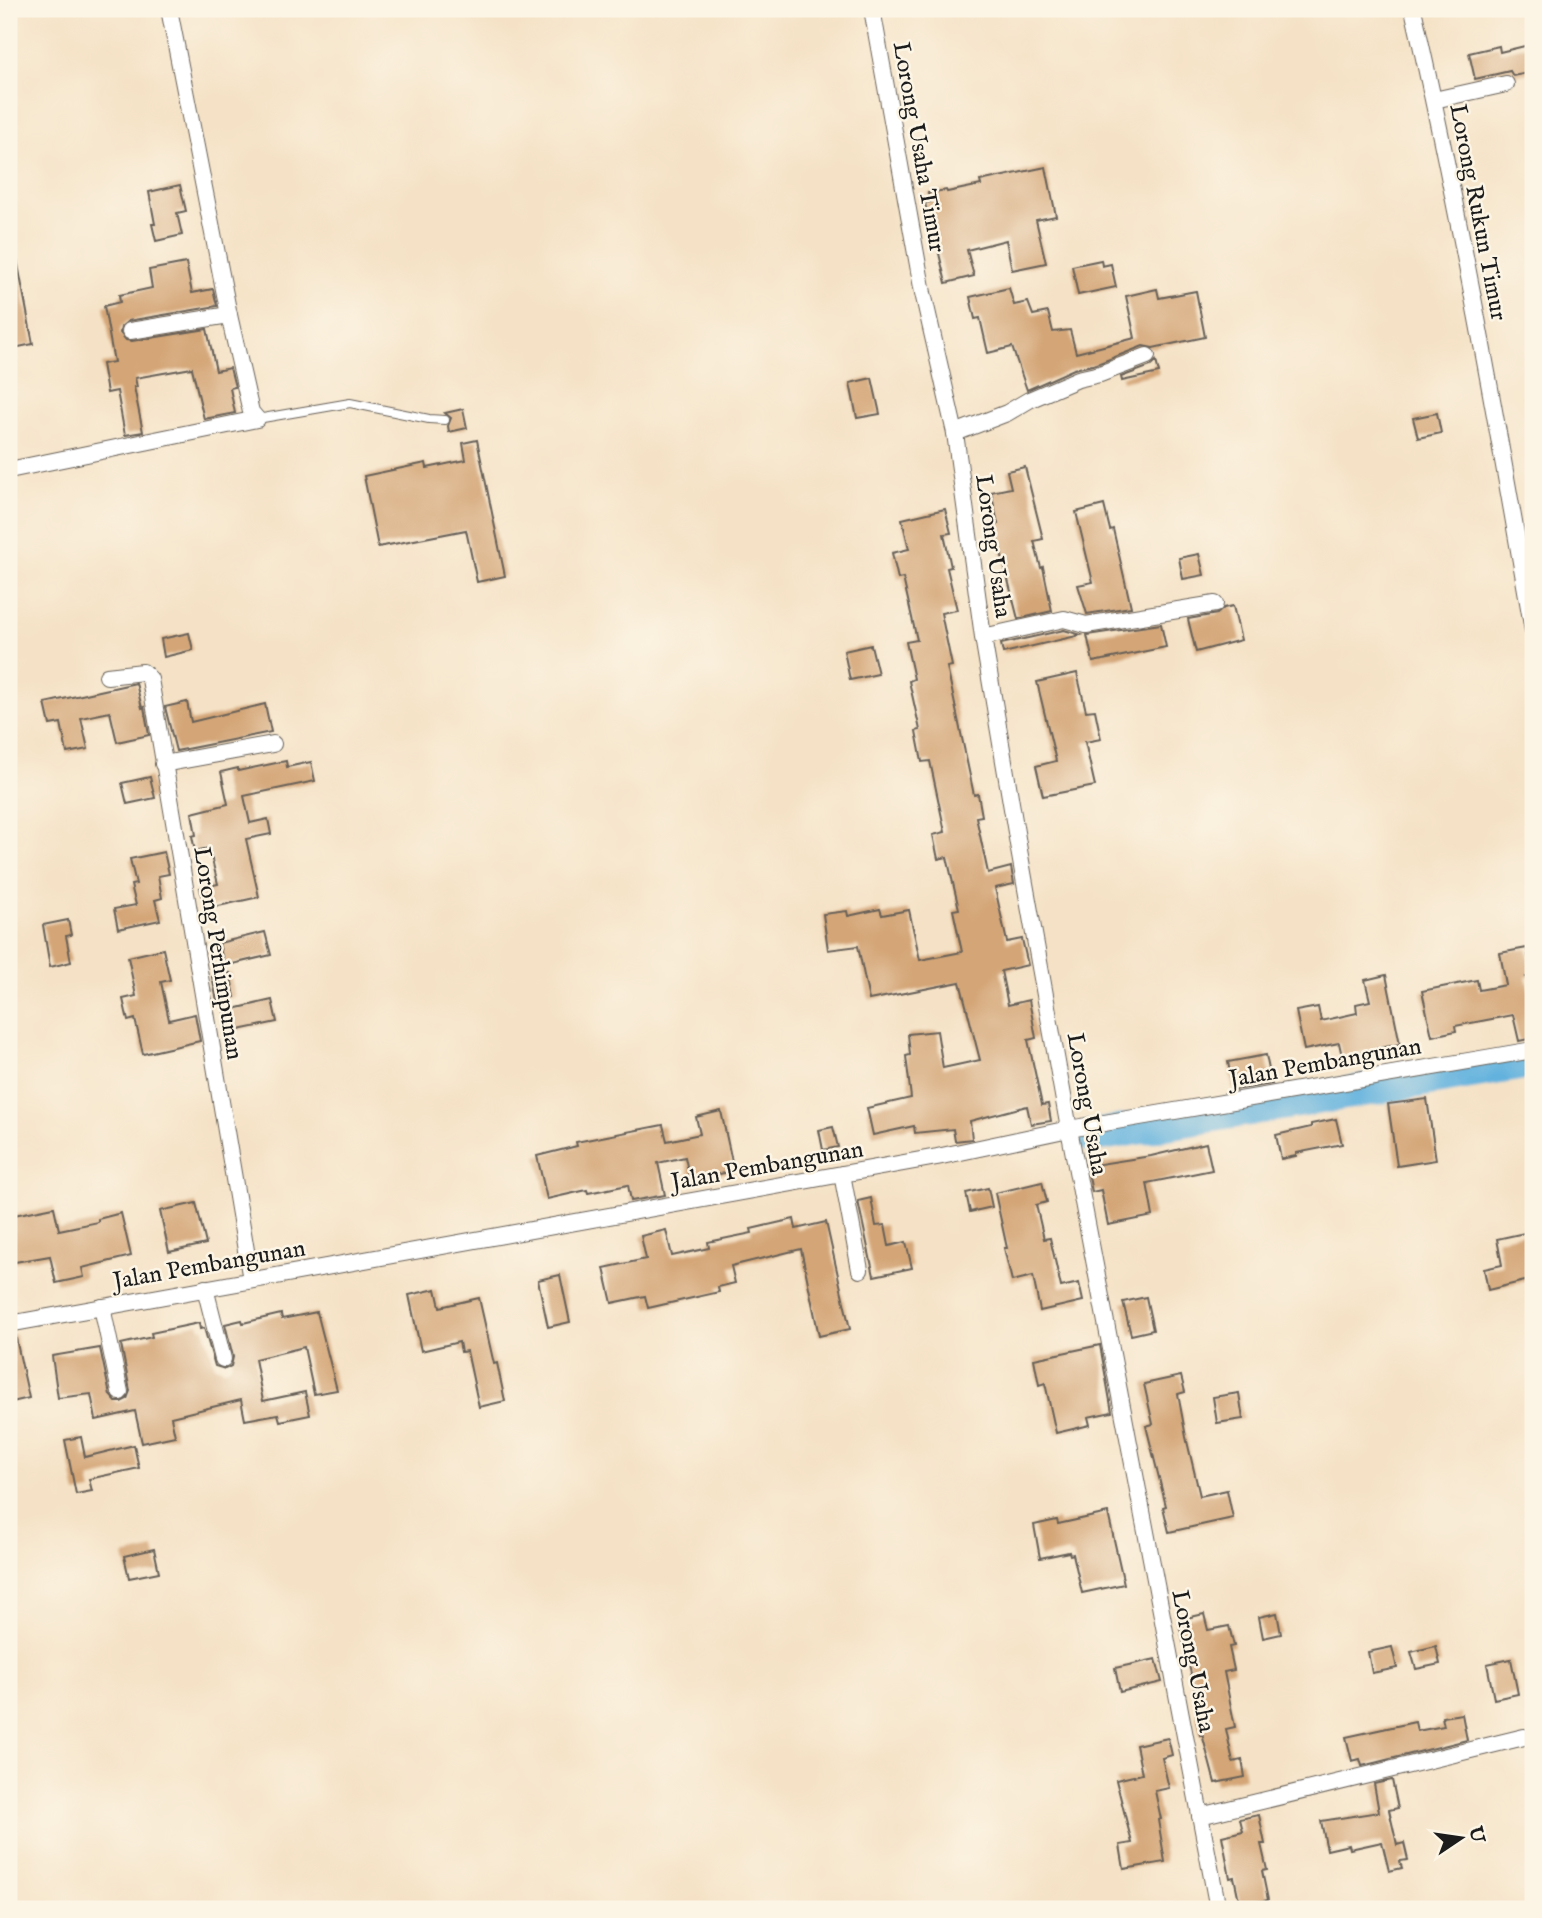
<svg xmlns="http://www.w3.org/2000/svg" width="1542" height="1918" font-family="'IM FELL English',serif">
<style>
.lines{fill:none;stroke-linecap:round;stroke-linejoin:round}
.river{stroke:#64b2de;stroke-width:33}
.building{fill:#d4a677}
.lane-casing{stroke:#686158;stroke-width:10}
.street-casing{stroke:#686158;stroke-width:18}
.lane{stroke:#fff;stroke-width:8}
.street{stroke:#fff;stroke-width:16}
.labels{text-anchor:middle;stroke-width:5;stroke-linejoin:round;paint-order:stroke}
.street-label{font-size:24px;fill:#1c1c1c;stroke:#fcf5e5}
</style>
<rect width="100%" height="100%" fill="#fcf5e5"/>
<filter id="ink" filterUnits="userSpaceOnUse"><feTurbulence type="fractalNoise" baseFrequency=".0143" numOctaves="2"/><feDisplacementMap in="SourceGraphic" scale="14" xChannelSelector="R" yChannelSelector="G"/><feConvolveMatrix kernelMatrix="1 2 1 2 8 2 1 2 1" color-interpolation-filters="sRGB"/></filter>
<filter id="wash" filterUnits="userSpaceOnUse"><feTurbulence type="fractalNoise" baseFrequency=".00686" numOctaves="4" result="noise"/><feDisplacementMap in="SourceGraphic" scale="28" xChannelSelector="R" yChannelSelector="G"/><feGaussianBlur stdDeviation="1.57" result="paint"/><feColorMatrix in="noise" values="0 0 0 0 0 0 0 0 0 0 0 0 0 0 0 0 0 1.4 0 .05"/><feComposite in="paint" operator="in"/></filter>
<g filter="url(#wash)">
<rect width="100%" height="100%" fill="#f5e2c6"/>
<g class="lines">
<path class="river" d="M1092 1136 1533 1062"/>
</g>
<g id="blocks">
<g class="building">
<path d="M1533 44V72L1513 76 1510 71 1475 79 1469 53 1499 46 1500 52Z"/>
<path d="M1046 167 1056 216 1036 220 1046 263 1012 270 1006 240 967 250 974 276 946 283 937 245 934 246 925 203 930 202 928 193 946 190 947 192 981 185 980 181Z"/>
<path d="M180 185 186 211 177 213 182 235 156 241 152 224H155L149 192Z"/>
<path d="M16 254 33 344 9 349V255Z"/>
<path d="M1101 260 1102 266 1111 264 1116 287 1078 295 1072 266Z"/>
<path d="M186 263 192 293 213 289 217 306 128 321 121 327 120 333 126 340 132 341 207 329 216 371 230 368 235 387 230 388 235 413 204 419 192 368 135 378 137 387H134L143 432 125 435 117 391 107 393 102 364 114 362 104 306 120 302 119 295 152 288 149 270Z"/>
<path d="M1009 288 1014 305 1028 302 1033 315 1048 312 1053 332 1070 330 1076 353 1135 338 1126 296 1157 289 1159 298 1196 291 1205 337 1153 348 1143 346 1097 364 1074 369 1027 390 1012 347 988 353 980 318 975 319 970 297Z"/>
<path d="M1156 361 1159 373 1122 381 1121 377 1151 366Z"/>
<path d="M872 378 880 414 857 418 850 383Z"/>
<path d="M463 409 467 428 449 432 448 426 451 418 445 413Z"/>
<path d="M1437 413 1441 433 1418 438 1413 418Z"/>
<path d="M477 440 505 576 477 582 466 530 378 547 364 476 426 463 427 468 466 460 463 443Z"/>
<path d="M1025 467 1043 539 1034 541 1041 568 1043 567 1052 611 1018 619 994 525 998 524 991 492 1011 488 1007 471Z"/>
<path d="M1104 505 1110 530 1113 529 1131 607 1087 614 1078 585 1093 582 1076 512Z"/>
<path d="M945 509 951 533 944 534 951 567 947 568 957 610 941 613 952 666 947 667 974 795 978 794 982 816 976 817 988 873 1011 867 1014 884 995 888 1007 942 1022 939 1028 965 1001 971 1008 1005 1029 1000 1036 1038 1028 1040 1042 1105 1048 1104 1051 1121 1031 1124 1027 1106 970 1121 972 1139 955 1141 953 1129 915 1133 914 1126 873 1135 867 1108 911 1098 906 1056 910 1055 908 1034 937 1031 943 1068 980 1060 960 982 869 1000 858 946 828 950 823 914 847 911 848 916 880 909 882 915 909 910 920 960 962 952 953 910 959 909 947 857 938 859 933 835 945 832 930 761 922 762 916 731 920 730 909 681 914 679 906 642 917 640 903 578 898 579 892 553 909 549 902 519Z"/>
<path d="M1199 554 1204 575 1183 579 1179 558Z"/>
<path d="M1233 606 1241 640 1196 652 1188 619 1217 614 1224 608Z"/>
<path d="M1161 624 1166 647 1093 662 1087 635Z"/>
<path d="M1064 630 1081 635 1003 653 1001 644Z"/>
<path d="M189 633 193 650 164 657 161 639Z"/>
<path d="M871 645 878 674 850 680 844 651Z"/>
<path d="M1077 673 1086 711 1095 710 1101 739 1085 742 1095 786 1043 796 1036 766 1056 761 1037 682Z"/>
<path d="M136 683 142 708 144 707 149 735 117 742 110 712 81 718 88 749 67 753 61 723 50 725 45 703Z"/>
<path d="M187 702 191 722 265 704 271 732 176 751 165 707Z"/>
<path d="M286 761 287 767 311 762 315 781 244 796 250 823 268 819 271 834 246 839 259 897 205 909 200 888 218 884 209 848 195 851 192 836 196 835 192 813 228 804 221 772 238 768V771Z"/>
<path d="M150 777 155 798 127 804 122 783Z"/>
<path d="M164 852 169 874 158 876 162 898 155 900 160 920 118 929 114 909 136 905 131 885 136 884 130 859Z"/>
<path d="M68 920 71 935 66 936 71 962 50 967 43 925Z"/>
<path d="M265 932 271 955 224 966 219 943Z"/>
<path d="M1527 948 1532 976 1526 977 1533 1005V1038L1519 1041 1513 1015 1455 1026 1456 1031 1432 1036 1422 991 1477 980 1479 990 1506 985 1500 953Z"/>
<path d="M163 949 170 980 161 982 169 1020 195 1014 200 1041 143 1054 135 1019 128 1021 123 999 136 996 128 957Z"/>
<path d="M230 973 235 997 217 1001 212 977Z"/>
<path d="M1386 975 1400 1044 1342 1056 1339 1043 1304 1050 1296 1011 1318 1007 1321 1021 1357 1013 1356 1004 1370 1001 1365 980Z"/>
<path d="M272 1000 277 1022 229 1032 225 1011Z"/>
<path d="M1266 1055 1272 1084 1233 1090 1228 1062Z"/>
<path d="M1427 1099 1436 1160 1397 1166 1388 1104Z"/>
<path d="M721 1111 734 1171 690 1180 685 1157 658 1163 665 1195 631 1201 628 1185 588 1193 587 1190 547 1199 537 1156 577 1146 576 1142 663 1125 667 1141 700 1134 696 1117Z"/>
<path d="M1336 1119 1342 1144 1296 1153V1156L1281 1159 1276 1135 1311 1127V1124Z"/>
<path d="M833 1127 838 1147 823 1150 819 1130Z"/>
<path d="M1206 1143 1212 1170 1147 1183 1153 1216 1108 1225 1101 1190 1092 1192 1087 1166 1151 1156Z"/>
<path d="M1042 1182 1047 1202 1036 1205 1044 1239 1050 1238 1061 1287 1079 1283 1083 1301 1040 1311 1033 1276 1012 1281 1004 1248H1007L995 1193Z"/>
<path d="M988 1188 992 1207 970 1212 966 1193Z"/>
<path d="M871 1198 876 1226 885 1225 889 1246 906 1242 912 1268 874 1276 858 1201Z"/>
<path d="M196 1203 206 1244 169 1252 160 1211Z"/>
<path d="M54 1207 59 1230 98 1222V1219L121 1213 131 1256 82 1268 84 1277 56 1283 50 1256 9 1263V1216Z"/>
<path d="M794 1219 796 1229 826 1222 850 1329 819 1336 801 1249 731 1266 735 1283 718 1287 719 1292 648 1308 645 1296 612 1303 604 1268 646 1259 641 1236 666 1230 672 1256 709 1248 708 1242 752 1233 751 1229Z"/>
<path d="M1529 1232H1533V1279L1488 1290 1484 1269 1502 1265 1497 1239Z"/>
<path d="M560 1275 570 1322 548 1327 538 1280Z"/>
<path d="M436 1289 440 1307 479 1298 494 1364 497 1363 505 1401 479 1407 467 1351 461 1352 459 1342 421 1351 409 1295Z"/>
<path d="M1146 1297 1153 1330 1131 1335 1123 1302Z"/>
<path d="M317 1312 337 1390 314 1394 304 1347 255 1359 263 1401 305 1392 310 1415 280 1421 278 1414 245 1420 241 1400 171 1417 175 1436 142 1443 135 1411 96 1420 91 1394 58 1398 52 1356 100 1348 110 1395 116 1402H121L127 1399 130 1391 121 1344 152 1337 151 1333 199 1323 200 1329 204 1328 215 1366 225 1369 231 1366 233 1357 225 1324 242 1320 243 1323 281 1314 282 1319Z"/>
<path d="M9 1334H15L29 1398 12 1402 9 1387Z"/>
<path d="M1100 1345 1112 1412 1088 1417 1090 1425 1056 1433 1045 1383 1039 1385 1034 1359Z"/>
<path d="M1181 1376 1185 1392 1178 1394 1186 1437 1200 1496 1227 1490 1233 1518 1169 1532 1163 1507 1166 1506 1146 1426 1153 1424 1144 1384Z"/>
<path d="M1239 1393 1243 1419 1217 1423 1213 1397Z"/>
<path d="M81 1437 85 1457 134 1445 139 1468 89 1479 92 1491 76 1494 65 1440Z"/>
<path d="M1108 1513 1124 1584 1082 1593 1073 1554 1070 1555 1069 1552 1040 1558 1034 1525 1057 1520 1058 1524Z"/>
<path d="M154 1549 159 1572 129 1578 124 1556Z"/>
<path d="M1277 1613 1281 1634 1263 1638 1259 1617Z"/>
<path d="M1204 1614 1208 1630 1229 1626 1234 1646 1229 1647 1234 1670 1224 1672 1235 1727 1226 1729 1233 1762 1242 1760 1245 1777 1215 1783 1202 1734 1200 1735 1196 1715 1199 1714 1194 1686 1178 1620Z"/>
<path d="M1436 1646 1440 1664 1416 1669 1411 1652Z"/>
<path d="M1392 1647 1397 1668 1372 1673 1368 1652Z"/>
<path d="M1156 1659 1162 1682 1120 1692 1115 1668Z"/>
<path d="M1511 1659 1518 1694 1494 1699 1487 1664Z"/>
<path d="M1462 1714 1467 1740 1362 1766 1360 1759 1352 1761 1346 1737 1415 1722 1417 1731 1444 1726 1442 1717Z"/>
<path d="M1168 1738 1172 1755 1162 1758 1169 1788 1155 1791 1161 1819 1158 1820 1165 1862 1124 1869 1120 1845 1132 1843 1116 1780 1142 1774 1136 1745Z"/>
<path d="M1392 1780 1398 1808 1389 1810 1397 1845 1404 1843 1408 1860 1400 1861 1402 1868 1389 1871 1382 1842 1350 1849 1349 1845 1327 1850 1321 1821 1379 1812 1374 1784Z"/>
<path d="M1259 1815 1265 1844H1261L1267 1870 1262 1871 1268 1900 1240 1905 1234 1877 1230 1878 1222 1836 1243 1831 1240 1819Z"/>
</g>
</g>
</g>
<g filter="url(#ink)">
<use href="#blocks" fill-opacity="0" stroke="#686158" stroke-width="2"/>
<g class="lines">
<g class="lane-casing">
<path id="lane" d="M257 419 350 403 429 419 445 420"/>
</g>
<g class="street-casing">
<g id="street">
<path d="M872 9 923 293 955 433 983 637 1019 850 1069 1129 1218 1909"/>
<path d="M1413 9C1460 215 1497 423 1533 631"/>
<path d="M1434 100 1506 84"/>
<path d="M130 331 229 315"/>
<path d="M955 433 1007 413 1029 400 1078 379 1100 374 1147 356"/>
<path d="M9 470 257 419 251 412 229 315 169 9"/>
<path d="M983 637 1064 619 1086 625 1215 604"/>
<path d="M107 676 143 672 150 679 251 1280"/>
<path d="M163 764 273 744"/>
<path d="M842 1174 860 1270"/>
<path d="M205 1288 223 1359"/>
<path d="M102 1307 120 1392"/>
<path d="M9 1324 937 1157 1069 1129 1533 1050"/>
<path d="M1200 1816 1524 1737"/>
</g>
</g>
<use href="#lane" class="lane"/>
<use href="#street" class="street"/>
</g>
</g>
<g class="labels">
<g class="street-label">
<text transform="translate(920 147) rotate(80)" y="8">Lorong Usaha Timur</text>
<text transform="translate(1479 212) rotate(79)" y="8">Lorong Rukun Timur</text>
<text transform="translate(994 546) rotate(82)" y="8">Lorong Usaha</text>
<text transform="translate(219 953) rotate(81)" y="8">Lorong Perhimpunan</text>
<text transform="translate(1325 1062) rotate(-10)" y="8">Jalan Pembangunan</text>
<text transform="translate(1088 1104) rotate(80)" y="8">Lorong Usaha</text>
<text transform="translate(767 1165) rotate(-10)" y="8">Jalan Pembangunan</text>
<text transform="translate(209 1264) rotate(-10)" y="8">Jalan Pembangunan</text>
<text transform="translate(1194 1661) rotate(79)" y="8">Lorong Usaha</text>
</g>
</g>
<rect width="1542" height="1918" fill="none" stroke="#fcf5e5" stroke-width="35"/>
<g transform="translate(1461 1838) rotate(77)" stroke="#fcf5e5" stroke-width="5" paint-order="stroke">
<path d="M0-5L12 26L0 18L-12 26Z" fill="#1c1c1c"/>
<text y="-10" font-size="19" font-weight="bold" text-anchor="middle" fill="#1c1c1c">U</text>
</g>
</svg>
